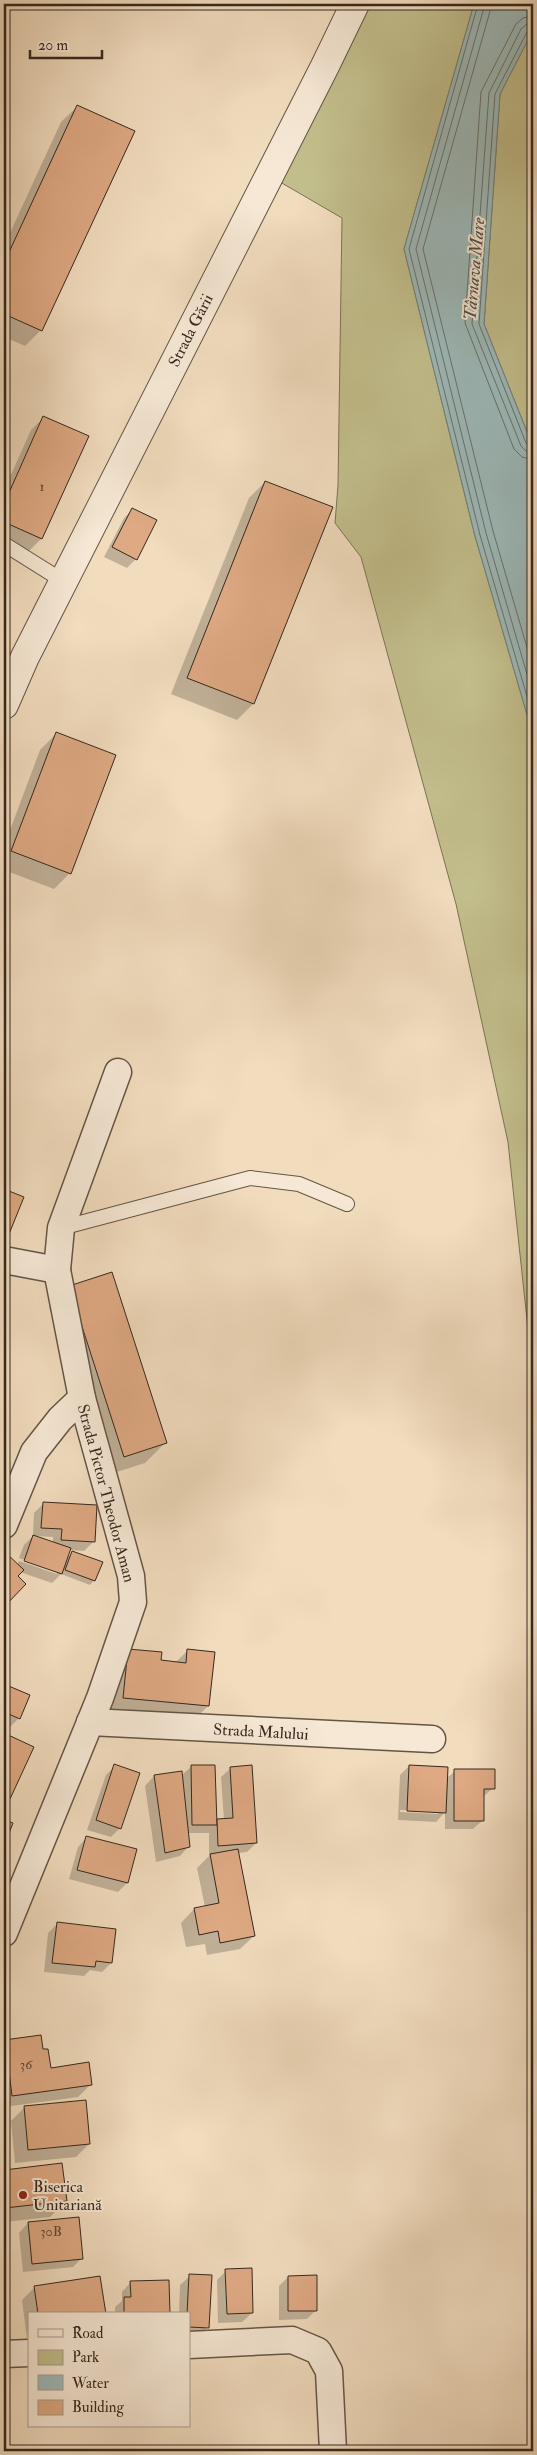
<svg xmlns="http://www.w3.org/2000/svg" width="537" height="2455" font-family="'IM FELL Double Pica',serif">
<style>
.green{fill:#c2be8c;stroke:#7c7354}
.water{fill:#9dbaba;stroke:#73807b}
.shadow{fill:#0003;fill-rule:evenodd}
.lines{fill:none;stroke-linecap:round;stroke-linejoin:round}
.shore{stroke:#69716c;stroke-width:1}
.building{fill:#dea983;stroke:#35281d}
.service-casing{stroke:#645545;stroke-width:16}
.minor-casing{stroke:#645545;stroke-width:29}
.tertiary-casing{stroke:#645545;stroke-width:30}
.service{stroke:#f6e8d5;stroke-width:14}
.minor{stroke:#f6e8d5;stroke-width:26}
.tertiary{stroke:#f6e8d5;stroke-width:28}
.poi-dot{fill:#8f2418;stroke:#f6e8d5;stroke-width:2}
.labels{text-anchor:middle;stroke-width:4;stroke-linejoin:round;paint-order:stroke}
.number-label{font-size:14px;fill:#5f4836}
.street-label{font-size:16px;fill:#35281d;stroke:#f6e8d5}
.poi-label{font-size:16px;fill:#35281d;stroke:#f6e8d5;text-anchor:start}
.water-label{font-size:18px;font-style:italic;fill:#4f4c44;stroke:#f6e8d5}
</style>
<rect width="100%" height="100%" fill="#f1dcbe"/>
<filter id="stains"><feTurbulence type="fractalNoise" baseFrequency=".004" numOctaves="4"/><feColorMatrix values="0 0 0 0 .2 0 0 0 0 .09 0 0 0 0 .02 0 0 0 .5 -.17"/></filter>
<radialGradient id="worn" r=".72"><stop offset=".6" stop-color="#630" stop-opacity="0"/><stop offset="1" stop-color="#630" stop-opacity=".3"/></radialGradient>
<g class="green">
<path d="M355 4H474L404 249 475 536 533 735V1376L508 1142 456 904 361 557 335 523 338 485 342 218 268 175Z"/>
<path d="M533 30V447L484 324 500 94Z"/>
</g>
<path class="water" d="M474 4H533V30L500 94 484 324 533 447V735L475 536 404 249Z"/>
<g class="shadow">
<path d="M78 106 41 330 25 346 4 337V246L61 122Z"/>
<path d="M44 417 87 437 41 539 28 552 4 541V490L31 430Z"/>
<path d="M265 482 253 704 237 720 171 694 249 498Z"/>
<path d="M133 509 136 559 127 568 104 557 124 518Z"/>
<path d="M56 734 70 873 54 889 4 870V846L40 750Z"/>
<path d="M4 1190 22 1198 4 1241Z"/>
<path d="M69 1287 165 1443 145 1463 104 1476 49 1307Z"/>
<path d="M43 1504 93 1542 84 1551 69 1550 66 1559 73 1552 94 1580 90 1585 61 1574 52 1583 20 1572 16 1576 24 1584 4 1605V1556L6 1554 17 1565 19 1561 57 1574V1571L19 1558 24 1545 33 1536 34 1513ZM36 1536 53 1537V1543Z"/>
<path d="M188 1650 208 1706 195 1719 111 1711 116 1664 129 1651 159 1662 175 1663Z"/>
<path d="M4 1685 29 1695 19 1718 10 1727 4 1724Z"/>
<path d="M4 1735 33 1748 9 1798 4 1804Z"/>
<path d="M115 1766 120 1828 111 1837 87 1830 106 1775Z"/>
<path d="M409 1766 447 1778 455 1771 493 1788 483 1797V1820L473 1829H445V1812L436 1822 398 1820 400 1775ZM400 1810 438 1811V1814L400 1812Z"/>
<path d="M191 1767 216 1820H224L221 1777 231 1768 256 1843 247 1852 238 1853 254 1936 240 1949 207 1955 205 1944 186 1947 181 1923 194 1909 205 1907 197 1868 211 1854 209 1855V1833H188L189 1846 180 1856 156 1862 145 1786 154 1776 181 1773V1776Z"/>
<path d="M87 1837 135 1850 127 1883 118 1892 69 1879 78 1847Z"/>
<path d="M57 1924 111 1963 102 1972 90 1970 84 1976 44 1972 48 1933Z"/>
<path d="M40 2036 42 2051 50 2069 91 2084 78 2097 4 2107V2041Z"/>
<path d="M25 2107 89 2144 76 2157 15 2163 11 2121Z"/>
<path d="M61 2164 66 2201 50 2217 4 2222V2171Z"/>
<path d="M28 2223 82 2258 73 2267 23 2272 19 2233Z"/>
<path d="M226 2271 252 2313 242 2322 218 2323 217 2280Z"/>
<path d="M190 2276 208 2327 198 2336H189V2314H179L180 2285Z"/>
<path d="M288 2277 316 2310 307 2319 279 2320V2286Z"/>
<path d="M131 2282 169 2314H115V2307L122 2301V2292Z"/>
<path d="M35 2287 105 2314H29L27 2339 22 2300Z"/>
</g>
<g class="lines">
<g class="shore">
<path d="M478 4 409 249 480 535 533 717"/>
<path d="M485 4 416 249 486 533 533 695"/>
<path d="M492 4 423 249 493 531 533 668"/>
<path d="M533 16 523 18 516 24 481 92 465 323 514 449 522 457 533 460"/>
<path d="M533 23 527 24 521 29 489 93 472 324 521 446 526 451 533 453"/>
<path d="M533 29 527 32 495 94 479 324 526 443 533 447"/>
</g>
</g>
<g class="building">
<path d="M77 105 135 131 42 331 4 314V263Z"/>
<path d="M43 416 89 436 42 539 4 522V504Z"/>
<path d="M265 481 333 507 254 704 187 678Z"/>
<path d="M132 508 157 520 137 560 112 547Z"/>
<path d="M56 732 116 755 71 874 11 851Z"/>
<path d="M4 993 8 995 4 1007Z"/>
<path d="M4 1189 24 1197 7 1239 4 1238Z"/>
<path d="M112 1272 167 1443 124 1457 69 1286Z"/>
<path d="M43 1502 97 1505 95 1542 61 1540 62 1529 41 1528Z"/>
<path d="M33 1535 71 1548 62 1574 24 1561Z"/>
<path d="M72 1551 103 1562 95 1581 65 1570Z"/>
<path d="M6 1553 24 1570 18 1576 26 1584 4 1607Z"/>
<path d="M128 1649 162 1652 161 1660 186 1663 187 1649 215 1652 209 1706 123 1698Z"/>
<path d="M4 1684 30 1695 20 1719 4 1712Z"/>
<path d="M4 1733 34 1747 10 1799 4 1796Z"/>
<path d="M114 1764 140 1773 121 1829 96 1820Z"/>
<path d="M191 1765H215L217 1825H192Z"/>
<path d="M252 1765 257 1843 218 1846 217 1819 233 1818 230 1767Z"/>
<path d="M409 1765 448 1767 446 1813 407 1811Z"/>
<path d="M454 1769H495V1789H484V1821H454Z"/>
<path d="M182 1771 190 1847 165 1853 154 1775Z"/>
<path d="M4 1820 13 1823 4 1846Z"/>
<path d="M86 1836 137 1849 128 1883 77 1870Z"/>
<path d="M238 1849 255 1936 220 1943 218 1931 199 1935 194 1908 219 1903 210 1854Z"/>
<path d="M57 1922 116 1929 112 1963 96 1961 95 1967 52 1963Z"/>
<path d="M41 2035 43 2049H48L51 2068 89 2062 92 2085 12 2096 7 2055 4 2056V2040Z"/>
<path d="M86 2100 90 2144 28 2150 24 2106Z"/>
<path d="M62 2163 67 2201 5 2208 4 2170Z"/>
<path d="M79 2217 83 2259 32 2264 28 2222Z"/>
<path d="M252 2268 253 2313 227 2314 225 2269Z"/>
<path d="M189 2274 212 2275 209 2328 189 2327 187 2314Z"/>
<path d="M317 2275V2311H288V2276Z"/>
<path d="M100 2276 106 2314H38L34 2286Z"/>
<path d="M169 2280 170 2314H124V2297H131L130 2281Z"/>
</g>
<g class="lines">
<g class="service-casing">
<g id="service">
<path d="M4 544 63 581"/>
<path d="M61 1228 250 1178 299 1184 347 1204"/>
</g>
</g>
<g class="minor-casing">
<g id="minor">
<path d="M4 1260 57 1270"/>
<path d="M4 1525 34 1452 60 1419 82 1398"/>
<path d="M90 1722 432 1739"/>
<path d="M4 1933 100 1698 133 1602 131 1576 82 1398 57 1270 61 1228 118 1072"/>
<path d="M189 2345 292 2340 318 2351 329 2371 333 2451"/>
<path d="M4 2354 29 2353"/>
</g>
</g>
<g class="tertiary-casing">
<path id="tertiary" d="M4 705 25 657 325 66 355 4"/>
</g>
<use href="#service" class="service"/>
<use href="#minor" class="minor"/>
<use href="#tertiary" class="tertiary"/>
</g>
<circle class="poi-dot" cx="23" cy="2195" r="5"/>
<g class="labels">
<g class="number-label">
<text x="42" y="491">1</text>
<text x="26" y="2069">36</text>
<text x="51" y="2236">30B</text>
</g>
<g class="street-label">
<text transform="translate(190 330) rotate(-63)" y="6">Strada Gării</text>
<text transform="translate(107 1493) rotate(75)" y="6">Strada Pictor Theodor Aman</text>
<text transform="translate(261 1731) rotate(3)" y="6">Strada Malului</text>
</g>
<g class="poi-label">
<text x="33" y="2192">Biserica<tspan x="33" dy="18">Unitariană</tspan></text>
</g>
<g class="water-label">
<text transform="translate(474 269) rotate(-85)" y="6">Târnava Mare</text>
</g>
</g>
<rect width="537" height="2455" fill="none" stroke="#f1dcbe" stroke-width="20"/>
<rect x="5" y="5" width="527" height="2445" fill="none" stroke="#35281d" stroke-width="2.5"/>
<rect x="10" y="10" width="517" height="2435" fill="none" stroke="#35281d"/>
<rect x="28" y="2312" width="162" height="115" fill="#f6e8d5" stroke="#a99b8b"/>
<rect x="38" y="2329" width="25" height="8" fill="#f6e8d5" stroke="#a99b8b"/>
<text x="72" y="2338" font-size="15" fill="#35281d">Road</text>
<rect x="38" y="2350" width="25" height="15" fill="#c2be8c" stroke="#a99b8b"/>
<text x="72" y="2362" font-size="15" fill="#35281d">Park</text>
<rect x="38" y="2375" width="25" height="15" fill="#9dbaba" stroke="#a99b8b"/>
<text x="72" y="2388" font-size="15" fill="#35281d">Water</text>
<rect x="38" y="2400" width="25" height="15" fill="#dea983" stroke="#a99b8b"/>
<text x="72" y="2412" font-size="15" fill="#35281d">Building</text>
<path d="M30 50v8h72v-8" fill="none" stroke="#35281d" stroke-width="2.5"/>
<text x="38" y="50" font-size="15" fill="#35281d" stroke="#f6e8d5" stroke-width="4" paint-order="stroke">20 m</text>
<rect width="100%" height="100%" filter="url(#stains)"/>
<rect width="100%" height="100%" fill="url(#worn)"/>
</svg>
